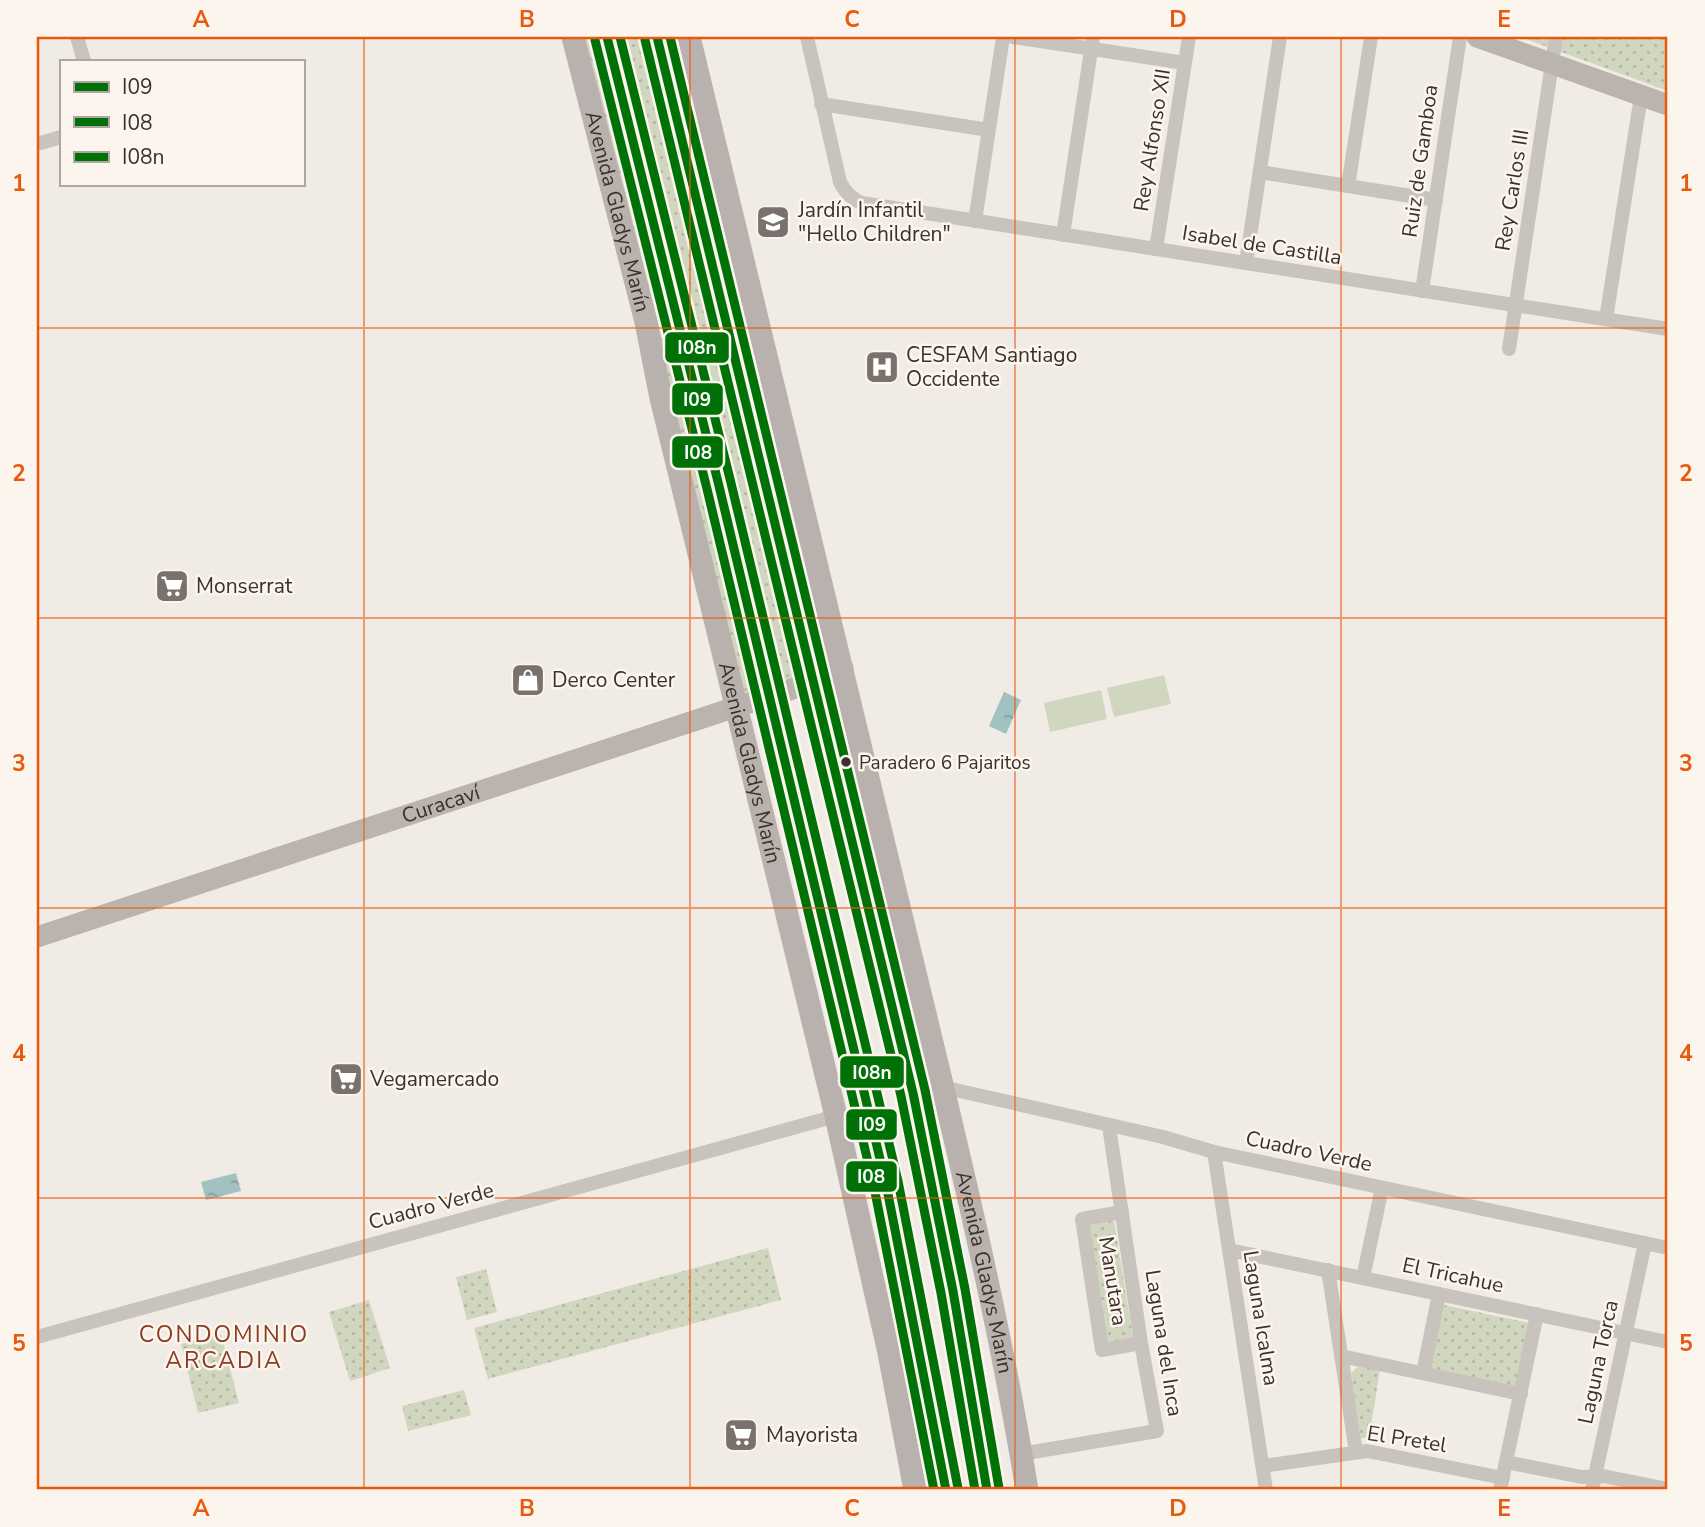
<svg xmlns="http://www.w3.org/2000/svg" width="1705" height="1527" font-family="'Nunito Sans',sans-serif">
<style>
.green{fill:url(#green-dots)}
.pitch{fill:#d1d6bf}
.water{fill:url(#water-ripples)}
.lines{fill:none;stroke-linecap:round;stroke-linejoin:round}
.street{stroke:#c9c3be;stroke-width:14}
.secondary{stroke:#bab3ae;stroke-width:21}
.primary{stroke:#b8b1ad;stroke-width:23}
.bus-1-casing{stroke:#fbf5ee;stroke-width:14}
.bus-2-casing{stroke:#fbf5ee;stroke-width:14}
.bus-3-casing{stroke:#fbf5ee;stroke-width:14}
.bus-1{stroke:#007106;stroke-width:9}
.bus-2{stroke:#007106;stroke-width:9}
.bus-3{stroke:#007106;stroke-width:9}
.grid{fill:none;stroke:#e8590c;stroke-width:2;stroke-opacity:0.55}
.bus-dot{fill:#3b302b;stroke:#fbf5ee;stroke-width:2.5}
.labels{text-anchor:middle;stroke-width:5;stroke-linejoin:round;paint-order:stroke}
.bus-label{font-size:19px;fill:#3b302b;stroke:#fbf5ee;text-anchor:start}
.street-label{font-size:21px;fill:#3b302b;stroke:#fbf5ee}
.poi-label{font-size:21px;fill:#3b302b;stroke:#fbf5ee;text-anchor:start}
.neighbourhood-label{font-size:23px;letter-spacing:2px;fill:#8c3b22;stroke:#fbf5ee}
.line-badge{stroke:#fbf5ee;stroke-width:2.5}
.badge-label{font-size:19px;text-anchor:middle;font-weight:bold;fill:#fff}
.neatline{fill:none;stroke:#e8590c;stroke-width:2.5}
.grid-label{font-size:23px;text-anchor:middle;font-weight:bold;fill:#e8590c}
</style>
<defs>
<pattern id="green-dots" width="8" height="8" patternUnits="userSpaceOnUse" patternTransform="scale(1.75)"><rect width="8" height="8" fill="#d1d6bf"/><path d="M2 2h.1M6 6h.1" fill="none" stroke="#b4b8a4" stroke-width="1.8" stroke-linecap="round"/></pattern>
<pattern id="water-ripples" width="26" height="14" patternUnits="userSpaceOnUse" patternTransform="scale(1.75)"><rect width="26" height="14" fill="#a1c2c1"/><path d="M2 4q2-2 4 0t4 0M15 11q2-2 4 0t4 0" fill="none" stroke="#849e9d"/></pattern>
</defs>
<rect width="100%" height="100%" fill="#f0ebe5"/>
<g class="green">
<path d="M585 37H600L638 180 761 691 745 696Z"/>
<path d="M613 37H648L746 428 804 677 771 687Z"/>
<path d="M1520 37H1668V91Z"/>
<path d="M1114 1220 1133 1338 1107 1342 1089 1224Z"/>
<path d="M768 1248 781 1300 488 1379 474 1328Z"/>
<path d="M486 1269 497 1312 467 1320 456 1277Z"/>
<path d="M369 1300 390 1368 350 1381 329 1312Z"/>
<path d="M1444 1305 1529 1323 1515 1386 1429 1368Z"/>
<path d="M221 1334 239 1403 198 1413 181 1344Z"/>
<path d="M1358 1367 1380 1370 1369 1438H1361L1351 1373Z"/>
<path d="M464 1390 471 1415 408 1431 402 1406Z"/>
</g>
<g class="pitch">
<path d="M1164 675 1171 704 1114 717 1107 688Z"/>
<path d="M1101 690 1107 719 1050 732 1044 703Z"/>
</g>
<g class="water">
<path d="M1004 692 1021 700 1006 734 989 726Z"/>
<path d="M236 1173 241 1191 206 1200 201 1182Z"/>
</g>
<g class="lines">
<g class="street">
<path d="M77 37 84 61"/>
<path d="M807 37 840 182C845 192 851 199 862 203L1668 329"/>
<path d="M1013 37 1185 63"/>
<path d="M821 104 989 130"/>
<path d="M37 144 61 137"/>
<path d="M1260 172 1436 200"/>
<path d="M1348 186 1371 37"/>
<path d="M975 221 1003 37"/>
<path d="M1063 235 1093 37"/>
<path d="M1156 249 1189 37"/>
<path d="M1246 263 1280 37"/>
<path d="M1422 291 1460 37"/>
<path d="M1606 319 1641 96"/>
<path d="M1509 349 1556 37"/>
<path d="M942 1087 1163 1137 1214 1152 1668 1248"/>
<path d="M1214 1152 1266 1490"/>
<path d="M1122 1212 1082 1219 1102 1350 1141 1343"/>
<path d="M1229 1250 1668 1342"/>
<path d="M1328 1270 1356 1452"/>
<path d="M1363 1278 1382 1188"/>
<path d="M37 1337 836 1116"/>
<path d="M1341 1356 1521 1394"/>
<path d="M1423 1373 1439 1294"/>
<path d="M1021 1454 1157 1431 1141 1343 1109 1126"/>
<path d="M1506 1462 1582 1477 1603 1476 1668 1489"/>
<path d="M1263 1466 1367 1451 1503 1478"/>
<path d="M1500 1490 1537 1314"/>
<path d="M1592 1490 1645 1243"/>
</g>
<g class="secondary">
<path d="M1477 37 1668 105"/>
<path id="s1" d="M37 937 736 707C773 696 808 685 843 668"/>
</g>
<g class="primary">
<path id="s2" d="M573 37 646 322 661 398 674 451 836 1116 889 1353 915 1490"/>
<path id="s3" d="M689 37C758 321 828 605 895 890 943 1089 994 1288 1027 1490"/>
</g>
<g class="bus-1-casing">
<g id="bus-1">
<path d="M607 37 719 486 886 1184 946 1490"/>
<path d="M657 37 913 1093 953 1291 987 1490"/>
</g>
</g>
<g class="bus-2-casing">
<g id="bus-2">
<path d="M595 40 707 489 874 1187 934 1490"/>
<path d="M645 40 901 1096 941 1293 975 1490"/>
</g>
</g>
<g class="bus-3-casing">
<g id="bus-3">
<path d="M620 37 731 483 898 1181 958 1488"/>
<path d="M670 37 925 1090 965 1289 999 1488"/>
</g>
</g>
<use href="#bus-1" class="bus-1"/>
<use href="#bus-2" class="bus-2"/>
<use href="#bus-3" class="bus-3"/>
</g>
<path class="grid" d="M364 37V1490M690 37V1490M1015 37V1490M1341 37V1490M37 328H1668M37 618H1668M37 908H1668M37 1198H1668"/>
<defs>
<g id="school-square" transform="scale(1.75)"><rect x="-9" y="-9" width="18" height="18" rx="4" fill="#7a716c" stroke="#fbf5ee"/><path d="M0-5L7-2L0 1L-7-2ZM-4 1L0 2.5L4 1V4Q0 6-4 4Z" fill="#fff"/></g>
<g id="hospital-square" transform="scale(1.75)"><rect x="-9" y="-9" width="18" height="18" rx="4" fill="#7a716c" stroke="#fbf5ee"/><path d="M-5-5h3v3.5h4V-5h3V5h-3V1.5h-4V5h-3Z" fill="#fff"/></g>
<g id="supermarket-square" transform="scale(1.75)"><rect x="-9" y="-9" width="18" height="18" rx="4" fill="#7a716c" stroke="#fbf5ee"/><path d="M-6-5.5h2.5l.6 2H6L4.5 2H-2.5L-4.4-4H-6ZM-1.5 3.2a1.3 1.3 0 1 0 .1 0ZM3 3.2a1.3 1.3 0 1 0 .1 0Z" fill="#fff"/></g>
<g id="shop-square" transform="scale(1.75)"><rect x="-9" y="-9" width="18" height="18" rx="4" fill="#7a716c" stroke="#fbf5ee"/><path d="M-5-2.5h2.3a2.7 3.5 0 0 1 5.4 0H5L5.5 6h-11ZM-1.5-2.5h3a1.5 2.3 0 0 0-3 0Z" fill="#fff"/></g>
</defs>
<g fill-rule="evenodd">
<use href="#school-square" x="773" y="222"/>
<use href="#hospital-square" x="882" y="367"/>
<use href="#supermarket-square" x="172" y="586"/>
<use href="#shop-square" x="528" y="680"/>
<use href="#supermarket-square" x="346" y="1079"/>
<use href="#supermarket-square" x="741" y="1435"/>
</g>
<circle class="bus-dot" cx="846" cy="762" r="6"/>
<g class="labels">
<g class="bus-label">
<text x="859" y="769">Paradero 6 Pajaritos</text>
</g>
<g class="street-label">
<text transform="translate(1152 140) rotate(-81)" y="7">Rey Alfonso XII</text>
<text transform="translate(1420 161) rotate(-82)" y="7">Ruiz de Gamboa</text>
<text transform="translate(1512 190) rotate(-81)" y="7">Rey Carlos III</text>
<text dy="7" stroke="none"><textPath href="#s2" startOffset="180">Avenida Gladys Marín</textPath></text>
<text transform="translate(1262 245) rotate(9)" y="7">Isabel de Castilla</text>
<text dy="7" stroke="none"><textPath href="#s2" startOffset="747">Avenida Gladys Marín</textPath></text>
<text dy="7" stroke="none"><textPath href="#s1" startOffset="425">Curacaví</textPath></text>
<text transform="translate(1309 1151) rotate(12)" y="7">Cuadro Verde</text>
<text transform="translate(431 1206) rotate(-15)" y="7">Cuadro Verde</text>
<text dy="7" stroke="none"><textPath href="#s3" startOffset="1270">Avenida Gladys Marín</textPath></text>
<text transform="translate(1453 1275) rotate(12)" y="7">El Tricahue</text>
<text transform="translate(1113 1281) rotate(81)" y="7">Manutara</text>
<text transform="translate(1261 1318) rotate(81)" y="7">Laguna Icalma</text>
<text transform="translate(1164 1343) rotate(81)" y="7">Laguna del Inca</text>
<text transform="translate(1598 1362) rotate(-78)" y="7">Laguna Torca</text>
<text transform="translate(1407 1439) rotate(9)" y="7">El Pretel</text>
</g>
<g class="poi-label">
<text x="798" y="217">Jardín Infantil<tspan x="798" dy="24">"Hello Children"</tspan></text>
<text x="906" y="362">CESFAM Santiago<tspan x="906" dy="24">Occidente</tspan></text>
<text x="196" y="593">Monserrat</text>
<text x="552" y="687">Derco Center</text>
<text x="370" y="1086">Vegamercado</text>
<text x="766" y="1442">Mayorista</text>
</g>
<g class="neighbourhood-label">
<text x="224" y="1342">CONDOMINIO<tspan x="224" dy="26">ARCADIA</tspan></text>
</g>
</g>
<g class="line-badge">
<rect x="664" y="331" width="66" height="33" rx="7" fill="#007106"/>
<rect x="671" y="382" width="53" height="34" rx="7" fill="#007106"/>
<rect x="671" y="435" width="53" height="34" rx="7" fill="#007106"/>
<rect x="839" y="1055" width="66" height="34" rx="7" fill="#007106"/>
<rect x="845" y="1108" width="53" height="33" rx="7" fill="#007106"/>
<rect x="845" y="1160" width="53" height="33" rx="7" fill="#007106"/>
</g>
<g class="badge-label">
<text x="697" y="354">I08n</text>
<text x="697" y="406">I09</text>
<text x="698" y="459">I08</text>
<text x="872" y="1079">I08n</text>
<text x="872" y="1131">I09</text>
<text x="871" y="1183">I08</text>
</g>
<rect width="1705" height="1527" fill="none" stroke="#fbf5ee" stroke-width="77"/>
<rect x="60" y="60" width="245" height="126" fill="#fbf5ee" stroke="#aea6a0" stroke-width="2"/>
<rect x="74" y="82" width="35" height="10" fill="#007106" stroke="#aea6a0" stroke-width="2"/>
<text x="122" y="94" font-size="21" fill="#3b302b">I09</text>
<rect x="74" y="117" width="35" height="10" fill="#007106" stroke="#aea6a0" stroke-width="2"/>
<text x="122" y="130" font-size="21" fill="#3b302b">I08</text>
<rect x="74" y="152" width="35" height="10" fill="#007106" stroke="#aea6a0" stroke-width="2"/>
<text x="122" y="164" font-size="21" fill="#3b302b">I08n</text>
<rect x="38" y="38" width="1628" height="1450" class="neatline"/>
<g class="grid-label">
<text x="201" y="27">A</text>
<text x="527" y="27">B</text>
<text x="852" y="27">C</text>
<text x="1178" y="27">D</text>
<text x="1504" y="27">E</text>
<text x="19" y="191">1</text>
<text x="1686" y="191">1</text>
<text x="19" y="481">2</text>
<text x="1686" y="481">2</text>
<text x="19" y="771">3</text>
<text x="1686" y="771">3</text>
<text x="19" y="1061">4</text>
<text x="1686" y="1061">4</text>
<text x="19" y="1351">5</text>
<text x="1686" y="1351">5</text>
<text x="201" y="1516">A</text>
<text x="527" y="1516">B</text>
<text x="852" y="1516">C</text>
<text x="1178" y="1516">D</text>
<text x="1504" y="1516">E</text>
</g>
</svg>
